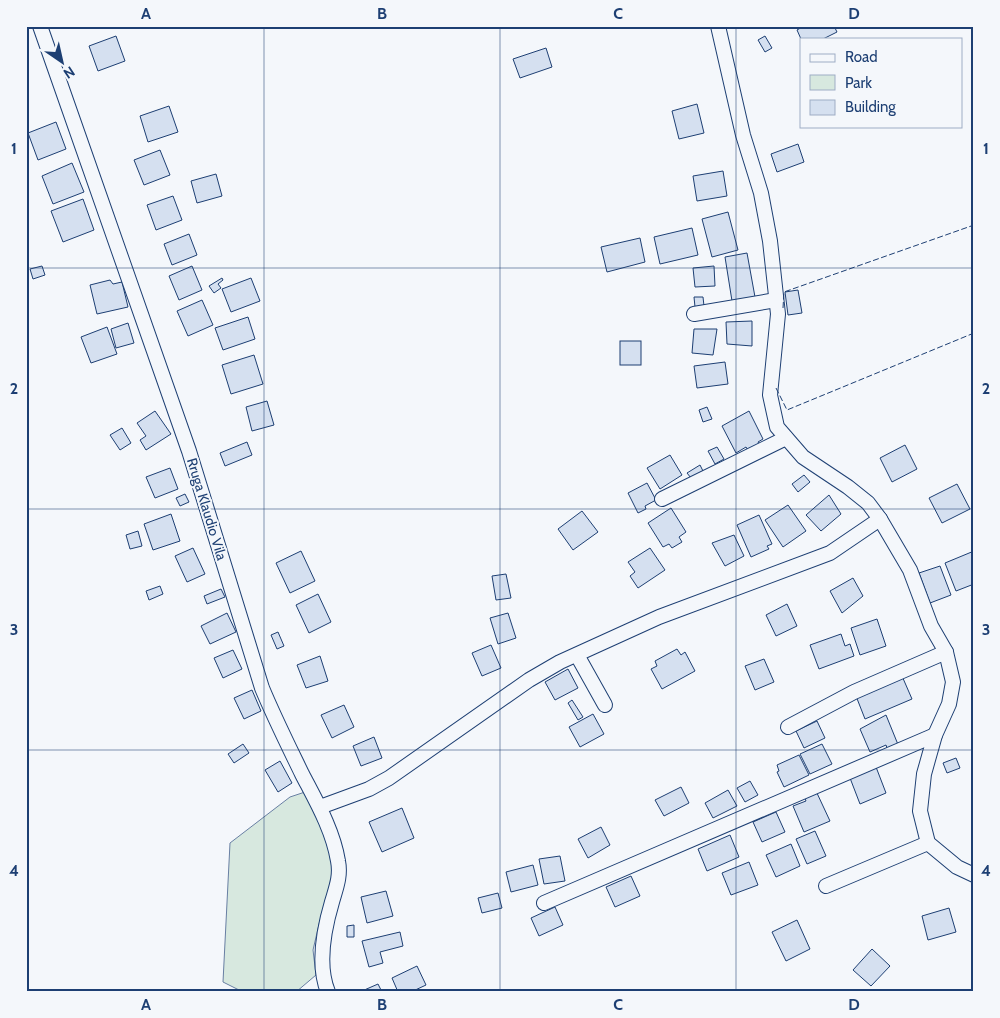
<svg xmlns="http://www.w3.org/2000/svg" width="1000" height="1018" font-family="Cabin,sans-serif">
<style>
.green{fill:#d7e8df;stroke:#687fa3}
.building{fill:#d5e0f0;stroke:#1d3f73}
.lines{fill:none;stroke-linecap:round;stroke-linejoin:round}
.minor-casing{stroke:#1d3f73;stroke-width:16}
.minor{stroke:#f4f7fb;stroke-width:14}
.fence{stroke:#1d3f73;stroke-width:1;stroke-dasharray:6 2.5;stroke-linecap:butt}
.grid{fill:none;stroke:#1d3f73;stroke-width:1;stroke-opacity:0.55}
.labels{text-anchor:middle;stroke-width:4;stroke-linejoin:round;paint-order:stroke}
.street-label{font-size:14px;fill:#1d3f73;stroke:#f4f7fb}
.neatline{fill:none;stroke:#1d3f73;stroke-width:2}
.grid-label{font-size:16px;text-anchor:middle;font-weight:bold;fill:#1d3f73}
</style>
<rect width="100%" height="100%" fill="#f4f7fb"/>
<path class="green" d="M305 792 340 868 329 908 320 920 313 950 316 975 296 992H243L223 982 230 843 290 797Z"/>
<g class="building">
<path d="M804 26H834L837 32 823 39H801L797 30Z"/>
<path d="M116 36 125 61 98 71 89 46Z"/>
<path d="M765 36 772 48 765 52 758 40Z"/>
<path d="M546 48 552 67 520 78 513 59Z"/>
<path d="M697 104 704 133 679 139 672 111Z"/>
<path d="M169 106 178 132 148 142 140 116Z"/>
<path d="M56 122 66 149 38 160 28 133Z"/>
<path d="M798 144 804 162 777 172 771 154Z"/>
<path d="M160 150 170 175 144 185 134 160Z"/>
<path d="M72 163 84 192 53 204 42 176Z"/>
<path d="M723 171 727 196 697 201 693 176Z"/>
<path d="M216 174 222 196 197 203 191 181Z"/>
<path d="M173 196 182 220 156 230 147 205Z"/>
<path d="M83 199 94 230 63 242 51 211Z"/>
<path d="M728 212 738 250 712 257 702 219Z"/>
<path d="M692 228 698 255 660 264 654 237Z"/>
<path d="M189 234 197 255 172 265 164 244Z"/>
<path d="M640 238 645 262 607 272 601 247Z"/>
<path d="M747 253 755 297 732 301 725 257Z"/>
<path d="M42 266 45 275 33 279 30 269Z"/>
<path d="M192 266 202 290 179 300 169 276Z"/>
<path d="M714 266 715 286 695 287 693 268Z"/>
<path d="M222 278 223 280 218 284 221 288 214 293 209 286Z"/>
<path d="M251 278 260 301 231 312 222 289Z"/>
<path d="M110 280 113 284 122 282 128 307 97 314 90 285Z"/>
<path d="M798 290 802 313 788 315 785 292Z"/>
<path d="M694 297H703L704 306 695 307Z"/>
<path d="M202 300 213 325 188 336 177 311Z"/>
<path d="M248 317 255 339 223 350 215 328Z"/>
<path d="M752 321V346L727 344 726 322Z"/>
<path d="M128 323 134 343 116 348 111 329Z"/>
<path d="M107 327 117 354 91 363 81 337Z"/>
<path d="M694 329H717L713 355 692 353Z"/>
<rect x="620" y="341" width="21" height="24"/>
<path d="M254 355 263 384 231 394 222 365Z"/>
<path d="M725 362 728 384 697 388 694 366Z"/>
<path d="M267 401 274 425 252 431 246 407Z"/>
<path d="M707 407 712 419 703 422 699 410Z"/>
<path d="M155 411 171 434 146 450 140 440 146 436 137 423Z"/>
<path d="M749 411 763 439 758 442 760 446 749 452 746 447 736 453 722 426Z"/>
<path d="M122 428 131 443 120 450 110 435Z"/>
<path d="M247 442 252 455 225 466 220 453Z"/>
<path d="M905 445 917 469 892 482 880 458Z"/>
<path d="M717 447 724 459 715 464 708 451Z"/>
<path d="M670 455 682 475 660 489 647 468Z"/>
<path d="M700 465 703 471 691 478 687 473Z"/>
<path d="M170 468 178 489 155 498 146 477Z"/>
<path d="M804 475 810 482 798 492 792 484Z"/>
<path d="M647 483 656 500 645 506 646 509 638 513 628 493Z"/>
<path d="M957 484 970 509 942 523 929 498Z"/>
<path d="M185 494 189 502 180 506 176 498Z"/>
<path d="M829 495 841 514 821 531 806 515Z"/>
<path d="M788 505 806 531 783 547 765 520Z"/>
<path d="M671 508 686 532 679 537 682 542 672 548 669 544 663 547 648 523Z"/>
<path d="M582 511 598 532 573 550 558 529Z"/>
<path d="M171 514 180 541 153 550 144 524Z"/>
<path d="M759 515 772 544 767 546 769 549 751 557 737 525Z"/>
<path d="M138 531 142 546 130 549 126 535Z"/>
<path d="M734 535 744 556 725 566 712 543Z"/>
<path d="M193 548 205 574 187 582 175 556Z"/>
<path d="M650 548 665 570 638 588 630 576 635 572 628 562Z"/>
<path d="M301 551 315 581 290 593 276 563Z"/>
<path d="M974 551V584L956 591 945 563Z"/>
<path d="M940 566 951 595 930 603 919 573Z"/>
<path d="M506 574 511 598 496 600 492 576Z"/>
<path d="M853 578 863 596 842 613 830 591Z"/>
<path d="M160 586 163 594 149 600 146 591Z"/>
<path d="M221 589 225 597 207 604 204 596Z"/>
<path d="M318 594 331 622 309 633 296 605Z"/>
<path d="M787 604 797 626 776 636 766 615Z"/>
<path d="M227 613 236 632 210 644 201 626Z"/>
<path d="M508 613 516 638 498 644 490 618Z"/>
<path d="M877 619 886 646 860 655 851 628Z"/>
<path d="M278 632 284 646 277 649 271 635Z"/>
<path d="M841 634 845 646 850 644 854 656 819 669 810 645Z"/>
<path d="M491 645 501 668 482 676 472 653Z"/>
<path d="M677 649 681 655 685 652 695 671 662 689 651 669 657 666 655 661Z"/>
<path d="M233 650 242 669 223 678 214 658Z"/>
<path d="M320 656 328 681 306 688 297 665Z"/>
<path d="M764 659 774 682 755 690 745 666Z"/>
<path d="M568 669 578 688 555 700 545 682Z"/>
<path d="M902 676 912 699 865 719 856 696Z"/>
<path d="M252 690 261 711 244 719 234 698Z"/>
<path d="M572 700 583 717 578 720 568 703Z"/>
<path d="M344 705 354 727 332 738 321 715Z"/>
<path d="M593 714 604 734 580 747 569 727Z"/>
<path d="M886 715 899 747 888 751 886 745 870 752 860 729Z"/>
<path d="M817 721 825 738 804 748 796 731Z"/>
<path d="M374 737 382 758 361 766 353 746Z"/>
<path d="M243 744 249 753 234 763 228 754Z"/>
<path d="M822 744 832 764 810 774 800 754Z"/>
<path d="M799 755 809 775 784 787 777 772 779 771 777 765Z"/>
<path d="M956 758 960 768 947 773 943 763Z"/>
<path d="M280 761 292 783 278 792 265 770Z"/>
<path d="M876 767 886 793 860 804 850 778Z"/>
<path d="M750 781 758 795 745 802 737 788Z"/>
<path d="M681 787 689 803 664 816 655 800Z"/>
<path d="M728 790 737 806 713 818 705 803Z"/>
<path d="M816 791 830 821 804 832 793 806 806 801 804 796Z"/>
<path d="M402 808 414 838 382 852 369 822Z"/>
<path d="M776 812 785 832 762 842 753 822Z"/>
<path d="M601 827 610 845 588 858 578 839Z"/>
<path d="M815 831 826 856 807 864 796 839Z"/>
<path d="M730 835 739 857 707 871 698 849Z"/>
<path d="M791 844 800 866 776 877 766 855Z"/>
<path d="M560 856 565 881 544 884 539 859Z"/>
<path d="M749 862 758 885 731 895 722 873Z"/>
<path d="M533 865 538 885 511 892 506 872Z"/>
<path d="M631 876 640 896 615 907 606 887Z"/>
<path d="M386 891 393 916 367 923 361 897Z"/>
<path d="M498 893 502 908 482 913 478 898Z"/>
<path d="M555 907 563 925 539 936 531 918Z"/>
<path d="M949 908 956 932 928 940 922 916Z"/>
<path d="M797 920 810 949 786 961 772 932Z"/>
<path d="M354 925V937H347V926Z"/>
<path d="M400 932 403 946 380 952 383 963 369 967 362 941Z"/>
<path d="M872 949 890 966 871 986 853 970Z"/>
<path d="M417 966 426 985 411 992H398L392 978Z"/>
<path d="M378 984 382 992H362V991Z"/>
</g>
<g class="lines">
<g class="minor-casing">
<g id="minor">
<path d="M40 26 189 451 262 688C274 717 288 745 302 774 316 801 333 830 338 861 341 876 336 888 332 902 324 929 317 965 328 992"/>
<path d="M718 26 743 135 761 193 770 241 778 314 770 395 777 427 803 457 848 487 868 503 880 519 910 570 931 626 946 652 953 682 949 704 935 735 924 774 920 811 928 843 957 867 974 875"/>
<path d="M694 314 776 300"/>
<path d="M662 499 786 438"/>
<path d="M577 655 605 705"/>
<path d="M788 727 854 692 946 652"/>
<path d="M320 807 369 789 389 778 529 680 560 662 659 617 830 553 880 519"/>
<path d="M826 886 928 843"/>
<path d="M544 903 935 735"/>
</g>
</g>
<use href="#minor" class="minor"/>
<g class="fence">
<path d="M783 308 784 292 974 225"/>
<path d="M776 388 787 410 974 333"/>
</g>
</g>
<path class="grid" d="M264 26V992M500 26V992M736 26V992M26 268H974M26 509H974M26 750H974"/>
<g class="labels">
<g class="street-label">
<text transform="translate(207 509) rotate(73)" y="5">Rruga Klaudio Vila</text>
</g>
</g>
<rect width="1000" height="1018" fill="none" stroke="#f4f7fb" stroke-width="55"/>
<rect x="800" y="38" width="162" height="90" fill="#f4f7fb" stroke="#9eadc5"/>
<rect x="810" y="54" width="25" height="8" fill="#f4f7fb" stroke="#9eadc5"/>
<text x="845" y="62" font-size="15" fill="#1d3f73">Road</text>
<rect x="810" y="75" width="25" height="15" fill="#d7e8df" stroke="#9eadc5"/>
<text x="845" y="88" font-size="15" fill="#1d3f73">Park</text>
<rect x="810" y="100" width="25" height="15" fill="#d5e0f0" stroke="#9eadc5"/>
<text x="845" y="112" font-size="15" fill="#1d3f73">Building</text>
<g transform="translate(62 62) rotate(146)" stroke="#f4f7fb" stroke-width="4" paint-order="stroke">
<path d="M0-4L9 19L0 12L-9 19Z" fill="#1d3f73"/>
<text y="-8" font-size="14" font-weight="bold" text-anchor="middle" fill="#1d3f73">N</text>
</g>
<rect x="28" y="28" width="944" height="962" class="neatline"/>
<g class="grid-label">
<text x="146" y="19">A</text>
<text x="382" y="19">B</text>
<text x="618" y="19">C</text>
<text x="854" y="19">D</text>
<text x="14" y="154">1</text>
<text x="986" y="154">1</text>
<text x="14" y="394">2</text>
<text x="986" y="394">2</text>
<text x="14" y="635">3</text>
<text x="986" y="635">3</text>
<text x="14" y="876">4</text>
<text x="986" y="876">4</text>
<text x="146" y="1010">A</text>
<text x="382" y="1010">B</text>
<text x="618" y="1010">C</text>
<text x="854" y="1010">D</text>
</g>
</svg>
